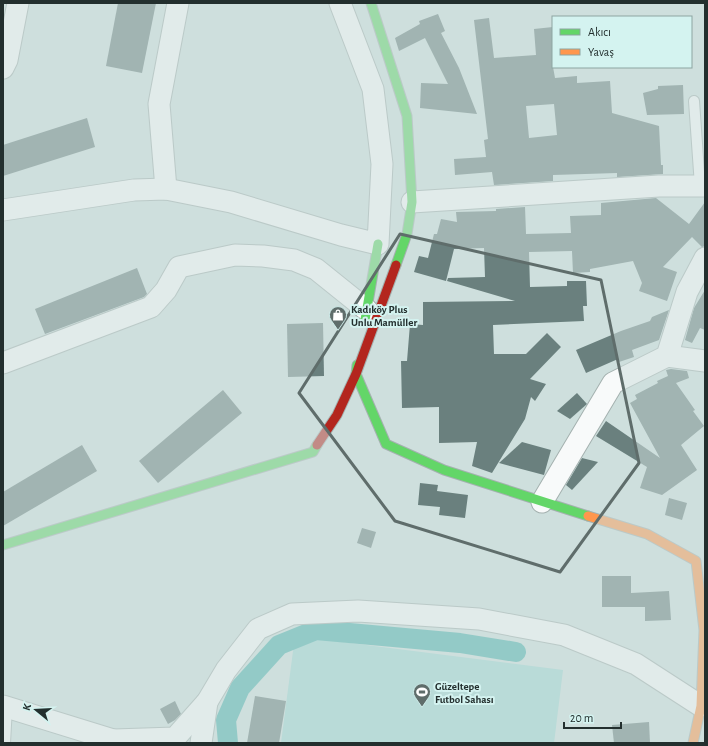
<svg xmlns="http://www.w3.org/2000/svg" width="708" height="746" font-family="'Alegreya Sans',sans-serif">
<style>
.green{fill:#9fd7d3}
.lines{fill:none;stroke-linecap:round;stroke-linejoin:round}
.canal{stroke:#4db2ad;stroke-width:20}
.building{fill:#6a807e;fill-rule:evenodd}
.lane-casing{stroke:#a4b1af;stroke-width:12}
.street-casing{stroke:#a4b1af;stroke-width:23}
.fast-casing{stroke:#a4b1af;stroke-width:11}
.slow-casing{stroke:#a4b1af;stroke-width:11}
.jam-casing{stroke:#a4b1af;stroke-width:11}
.lane{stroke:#f8fafa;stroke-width:10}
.street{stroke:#f8fafa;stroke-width:21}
.fast{stroke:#63d668;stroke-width:9}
.slow{stroke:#ff974d;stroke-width:9}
.jam{stroke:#b3261e;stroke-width:9}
.marked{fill:none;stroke:#5f6d6b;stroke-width:3;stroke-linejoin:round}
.labels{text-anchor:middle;stroke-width:4;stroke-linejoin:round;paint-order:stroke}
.poi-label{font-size:11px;font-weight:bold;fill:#232f2e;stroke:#d4f3f0;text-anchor:start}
</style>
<rect width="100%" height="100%" fill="#cedfdd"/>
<path class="green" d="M295 636 563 670 554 743H281Z"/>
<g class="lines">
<path class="canal" d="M228 743 226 720 240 688 279 645 316 630 460 643 516 652"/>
</g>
<g class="building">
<path d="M118 3H156L142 73 106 66Z"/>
<path d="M438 14 445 31 441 33 459 68 477 114 420 108 421 83 448 84 425 38 399 51 395 38 420 24 419 21Z"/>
<path d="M489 18 494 58 536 55 534 29 553 27V67L555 78 577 76V83L610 81 612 113 659 126 661 165H663V174L617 177V173L553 175V181L494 185 492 172 455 175 454 159 486 157 484 140 488 139 474 20ZM554 104 557 135 529 138 526 106Z"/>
<path d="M683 85 684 114 647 115 643 93 658 89V86Z"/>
<path d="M87 118 95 147 3 176V145Z"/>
<path d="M656 198 689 224 705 202V246L702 247 692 237 663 267 677 272 667 301 639 291 642 283 633 261 590 269V272L573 273 572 251 529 252 530 287 567 286V281H586L587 306H583L584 321 493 325 494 354H526L547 333 561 347 530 379 546 384 535 401 531 397 525 419 492 473 472 466 477 442 439 443V407L402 408 401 361H407L410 324 423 325V302L515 301 447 281 448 278 485 277 484 248 454 249 446 281 414 272 419 256 428 258 434 234H437L441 219 457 222 456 212 496 211V209L525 207 526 234 571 233 570 216 601 215V203Z"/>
<path d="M137 268 147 294 144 297 45 334 35 309Z"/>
<path d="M705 290V330L700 328 692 343 685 340 694 308Z"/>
<path d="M669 310 659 340 632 350 634 357 619 362 618 359 586 373 576 350 621 331 650 321 652 317Z"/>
<path d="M323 323 324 376 288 377 287 324Z"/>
<path d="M671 369 687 371 689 378 676 383 695 410 693 411 704 426 681 445 697 470 662 495 640 488 647 467 596 436 606 421 660 458 630 403 637 399 635 395 658 383 657 381 668 376 666 370Z"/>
<path d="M223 390 242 413 158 483 139 461Z"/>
<path d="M577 393 587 404 570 419 557 411Z"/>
<path d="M522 442 551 450 544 475 499 463Z"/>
<path d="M82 445 97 471 3 526V492Z"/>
<path d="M582 458 598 462 572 490 566 485Z"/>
<path d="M420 483 438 485 437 491 468 495 465 518 439 515 440 507 418 505Z"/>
<path d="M669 498 687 503 682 520 665 515Z"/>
<path d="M362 528 376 532 371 548 357 543Z"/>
<path d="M602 576H631V593L669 591 671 620 645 621V607H602Z"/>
<path d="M255 696 286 701 279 743H247Z"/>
<path d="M175 701 181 714 175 720 168 724 160 709Z"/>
<path d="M649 722 650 743H614L612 725Z"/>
</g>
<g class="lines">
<g class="lane-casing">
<g id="lane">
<path d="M694 101 700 186"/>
<path d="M5 743 7 707"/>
</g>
</g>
<g class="street-casing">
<g id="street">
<path d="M3 68 7 60 18 3"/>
<path d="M166 189 159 104 178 3"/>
<path d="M412 202 659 186H705"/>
<path d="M3 210 134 190 166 189 231 202 341 235 378 244 382 164 373 89 340 3"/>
<path d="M667 356 705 361"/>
<path d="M3 363 151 307 166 290 179 267 235 255 263 256 294 260 316 269 367 310"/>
<path d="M542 502 613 383 667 356 687 292 705 258"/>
<path d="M3 706 123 743"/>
<path d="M114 740 175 738 207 702 226 670 258 629 292 614 358 611 479 619 564 635 636 664 701 706"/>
<path d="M201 743 207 702"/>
</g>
</g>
<g class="fast-casing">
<g id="fast">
<path d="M371 3 407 116 412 202 407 234 396 265"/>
<path d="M365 320 378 244"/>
<path d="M357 365 356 374 386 444 444 470 588 516"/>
<path d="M3 545 313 452 317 445"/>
</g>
</g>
<g class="slow-casing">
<path id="slow" d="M588 516 647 534 696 561 704 630 701 706 693 743"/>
</g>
<g class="jam-casing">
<path id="jam" d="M317 445 337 415 356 374 396 265"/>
</g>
<use href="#lane" class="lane"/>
<use href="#street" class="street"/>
<use href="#fast" class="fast"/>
<use href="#slow" class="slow"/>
<use href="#jam" class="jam"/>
</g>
<path d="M0 0H708V746H0ZM400 234 601 280 639 463 560 572 395 521 299 393Z" fill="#cedfdd" fill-opacity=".55" fill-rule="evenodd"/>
<path class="marked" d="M400 234 601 280 639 463 560 572 395 521 299 393Z"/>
<defs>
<g id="shop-pin" transform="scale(0.9)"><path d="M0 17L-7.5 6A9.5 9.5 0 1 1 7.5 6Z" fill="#5f6d6b" stroke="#d4f3f0"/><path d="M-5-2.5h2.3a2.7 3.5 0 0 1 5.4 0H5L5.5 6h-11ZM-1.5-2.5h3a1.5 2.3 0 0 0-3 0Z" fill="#fff"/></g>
<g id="stadium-pin" transform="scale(0.9)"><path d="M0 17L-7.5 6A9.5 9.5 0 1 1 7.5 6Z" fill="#5f6d6b" stroke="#d4f3f0"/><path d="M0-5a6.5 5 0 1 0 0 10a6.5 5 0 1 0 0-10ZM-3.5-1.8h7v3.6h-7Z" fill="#fff"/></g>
</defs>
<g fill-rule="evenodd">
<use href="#shop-pin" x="338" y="315"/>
<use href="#stadium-pin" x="422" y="692"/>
</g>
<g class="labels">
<g class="poi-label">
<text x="351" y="313">Kadıköy Plus<tspan x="351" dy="13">Unlu Mamüller</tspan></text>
<text x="435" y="690">Güzeltepe<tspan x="435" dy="13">Futbol Sahası</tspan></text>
</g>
</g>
<rect width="708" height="746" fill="none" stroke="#232f2e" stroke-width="8"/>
<rect x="552" y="16" width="140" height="52" fill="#d4f3f0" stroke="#8da5a2"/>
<rect x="560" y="29" width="20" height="6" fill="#63d668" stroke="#8da5a2"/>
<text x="588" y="36" font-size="12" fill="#232f2e">Akıcı</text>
<rect x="560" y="49" width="20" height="6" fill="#ff974d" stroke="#8da5a2"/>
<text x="588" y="56" font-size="12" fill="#232f2e">Yavaş</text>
<g transform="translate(36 710) rotate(288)" stroke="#d4f3f0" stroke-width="3" paint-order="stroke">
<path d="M0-3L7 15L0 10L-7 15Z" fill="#232f2e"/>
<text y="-6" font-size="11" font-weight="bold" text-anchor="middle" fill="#232f2e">K</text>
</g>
<path d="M564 722v6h57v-6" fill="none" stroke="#232f2e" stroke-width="2"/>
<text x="570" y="722" font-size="12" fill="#232f2e" stroke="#d4f3f0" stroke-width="3" paint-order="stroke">20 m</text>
</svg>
